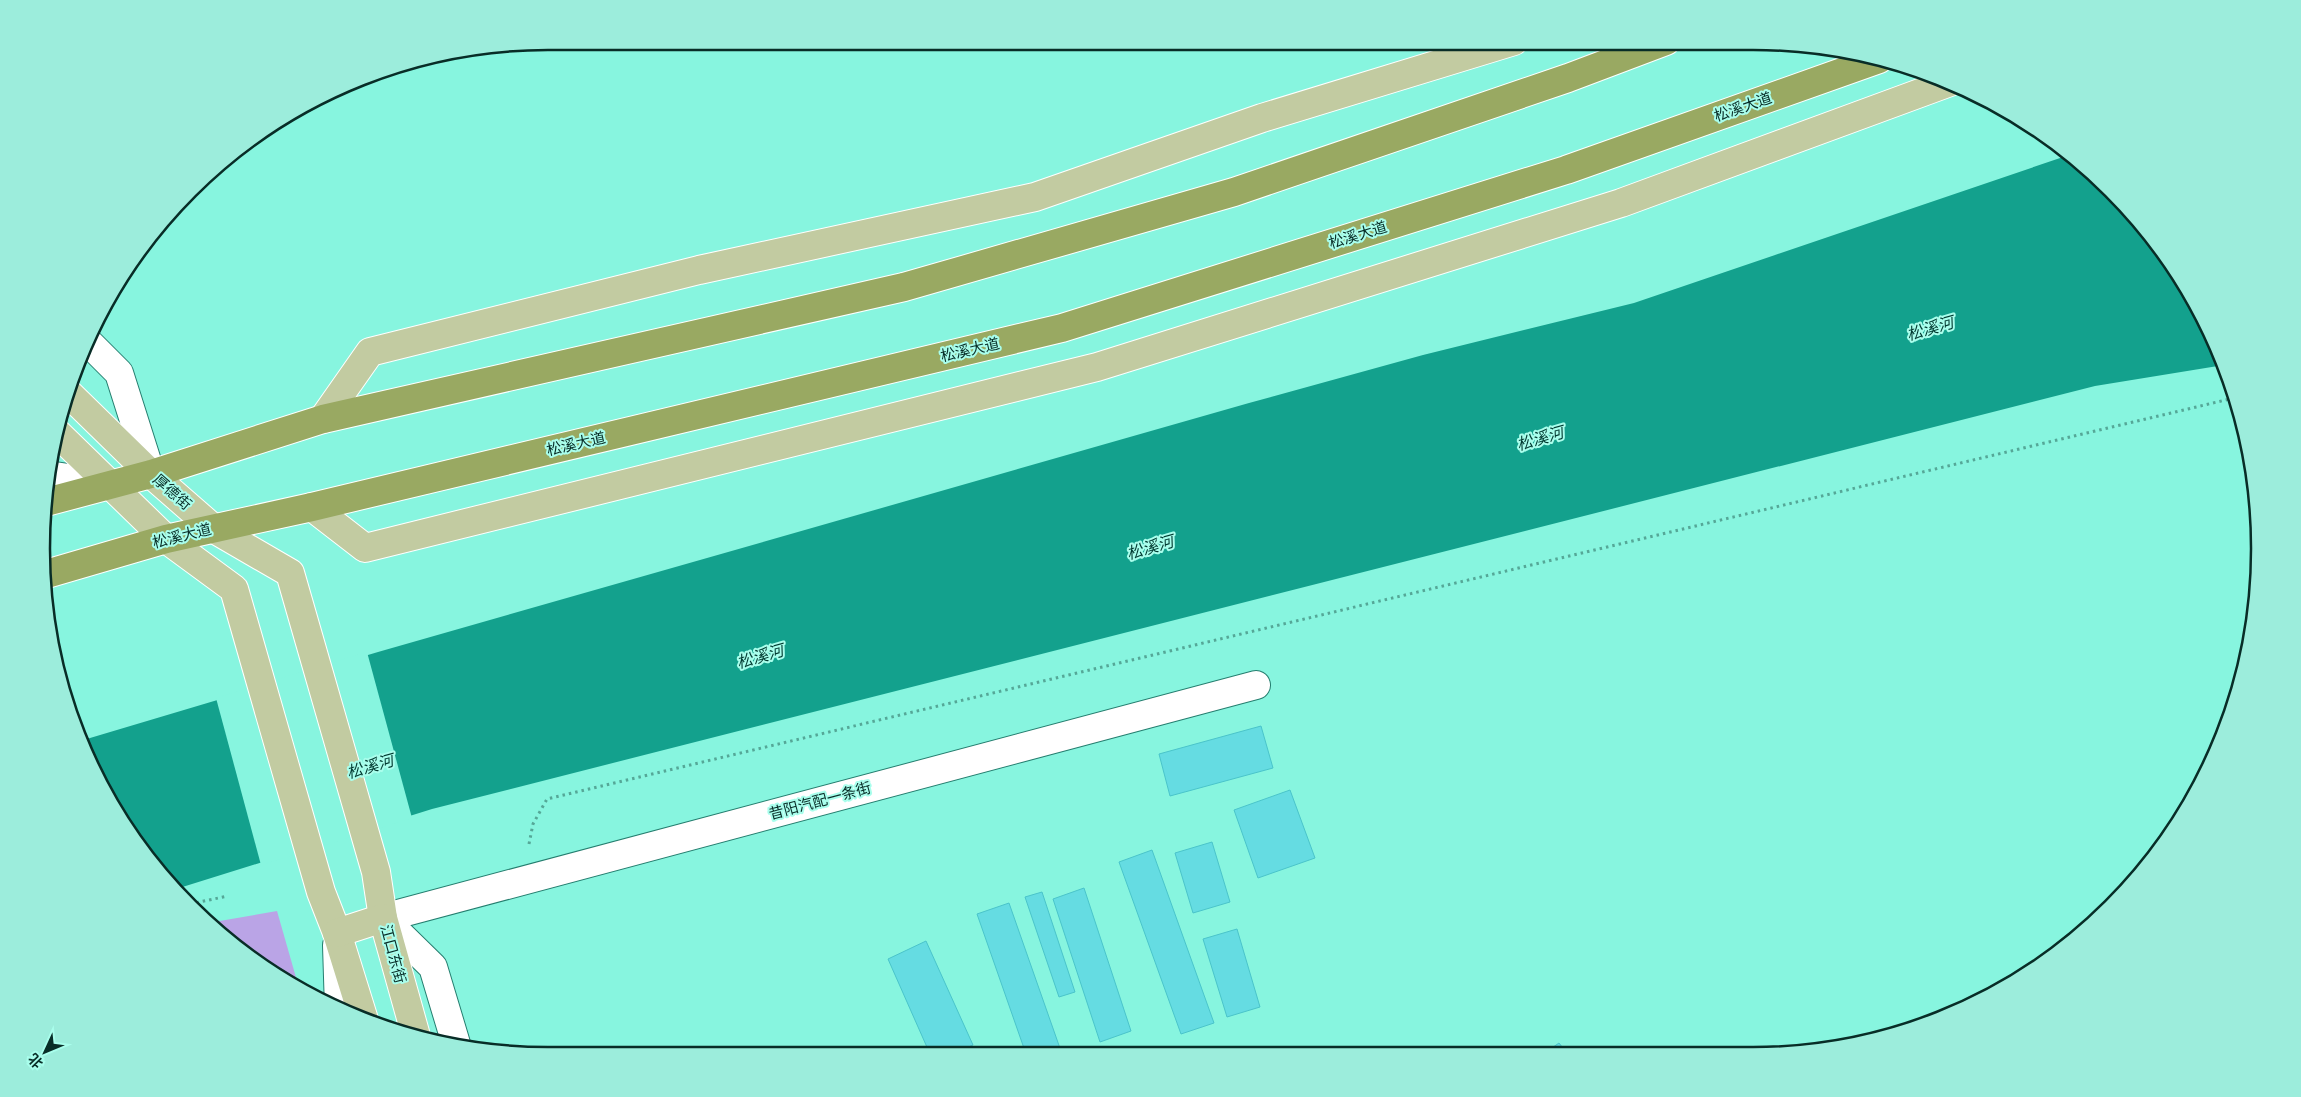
<svg xmlns="http://www.w3.org/2000/svg" width="2301" height="1097" font-family="'Source Sans 3','Noto Sans SC',sans-serif">
<style>
.green{fill:#baa4e6}
.water{fill:#13a18d}
.pier{fill:#87f5df}
.building{fill:#65dce2;stroke:#4ac4ca}
.lines{fill:none;stroke-linecap:round;stroke-linejoin:round}
.minor-casing{stroke:#257e6f;stroke-width:30}
.major-casing{stroke:#fff;stroke-width:30}
.highway-casing{stroke:#fff;stroke-width:30}
.path{stroke:#55a797;stroke-width:3;stroke-dasharray:2.5 4;stroke-linecap:butt}
.minor{stroke:#fff;stroke-width:28}
.major{stroke:#c2cba1;stroke-width:28}
.highway{stroke:#99a962;stroke-width:28}
.labels{text-anchor:middle;stroke-width:4;stroke-linejoin:round;paint-order:stroke}
.street-label{font-size:15px;fill:#082d27;stroke:#a9feec}
.water-label{font-size:16px;font-style:italic;fill:#003930;stroke:#a9feec}
.rim{fill:none;stroke:#082d27;stroke-width:2.5}
</style>
<rect width="100%" height="100%" fill="#87f5df"/>
<path class="green" d="M277 911 299 988 267 970 208 923Z"/>
<path class="water" d="M2069 155 2111 190 2174 267 2221 355 2224 365 2095 386 432 809 176 889 146 857 94 773 80 741 378 652 1249 403 1423 355 1634 303Z"/>
<path class="pier" d="M367 652 412 818 261 865 216 698Z"/>
<g class="building">
<path d="M1261 726 1273 768 1170 796 1159 754Z"/>
<path d="M1290 790 1315 858 1258 878 1234 810Z"/>
<path d="M1212 842 1230 902 1193 913 1175 853Z"/>
<path d="M1152 850 1214 1023 1181 1034 1119 862Z"/>
<path d="M1084 888 1131 1031 1100 1042 1053 899Z"/>
<path d="M1042 892 1075 992 1059 997 1025 897Z"/>
<path d="M1009 903 1062 1054H1026L977 914Z"/>
<path d="M1237 929 1260 1007 1227 1017 1203 939Z"/>
<path d="M926 941 973 1045 952 1054H930L888 959Z"/>
<path d="M1559 1043 1566 1052H1546Z"/>
</g>
<g class="lines">
<g class="minor-casing">
<g id="minor">
<path d="M87 341 119 373 151 474"/>
<path d="M48 475 109 484"/>
<path d="M383 918 1256 685"/>
<path d="M383 918 433 967 457 1047"/>
<path d="M337 945 339 1009"/>
</g>
</g>
<g class="major-casing">
<g id="major">
<path d="M68 393 151 474 214 529 290 573 376 872 383 918 416 1036"/>
<path d="M323 419 370 352 699 270 1035 197 1262 118 1514 41"/>
<path d="M56 432 166 539 234 589 321 892 337 933 364 1020"/>
<path d="M312 507 365 548 1097 367 1621 203 1950 82"/>
<path d="M337 933 383 918"/>
</g>
</g>
<g class="highway-casing">
<g id="highway">
<path d="M46 502 151 474 323 419 904 287 1234 192 1568 78 1666 41"/>
<path d="M43 575 166 539 312 507 1062 328 1566 170 1879 59"/>
</g>
</g>
<g class="path">
<path d="M529 844 533 824 547 799 2234 398"/>
<path d="M190 904 228 896"/>
</g>
<use href="#minor" class="minor"/>
<use href="#major" class="major"/>
<use href="#highway" class="highway"/>
</g>
<g class="labels">
<g class="street-label">
<text transform="translate(1743 107) rotate(-19)" y="5">松溪大道</text>
<text transform="translate(1358 235) rotate(-17)" y="5">松溪大道</text>
<text transform="translate(970 350) rotate(-13)" y="5">松溪大道</text>
<text transform="translate(576 444) rotate(-13)" y="5">松溪大道</text>
<text transform="translate(172 492) rotate(41)" y="5">厚德街</text>
<text transform="translate(182 536) rotate(-14)" y="5">松溪大道</text>
<text transform="translate(820 801) rotate(-15)" y="5">昔阳汽配一条街</text>
<text transform="translate(393 954) rotate(75)" y="5">江口东街</text>
</g>
<g class="water-label">
<text transform="translate(1930 328) rotate(-16)" y="6">松溪河</text>
<text transform="translate(1540 438) rotate(-16)" y="6">松溪河</text>
<text transform="translate(1150 547) rotate(-16)" y="6">松溪河</text>
<text transform="translate(760 656) rotate(-16)" y="6">松溪河</text>
<text transform="translate(370 766) rotate(-16)" y="6">松溪河</text>
</g>
</g>
<path d="M0 0H2301V1097H0ZM548 50H1753A498 498 0 0 1 2251 548V549A498 498 0 0 1 1753 1047H548A498 498 0 0 1 50 549V548A498 498 0 0 1 548 50Z" fill="#9ceddc" fill-rule="evenodd"/>
<path class="rim" d="M548 50H1753A498 498 0 0 1 2251 548V549A498 498 0 0 1 1753 1047H548A498 498 0 0 1 50 549V548A498 498 0 0 1 548 50Z"/>
<g transform="translate(45 1052) rotate(226)" stroke="#a9feec" stroke-width="4" paint-order="stroke">
<path d="M0-4L9 19L0 12L-9 19Z" fill="#082d27"/>
<text y="-8" font-size="14" font-weight="bold" text-anchor="middle" fill="#082d27">北</text>
</g>
</svg>
